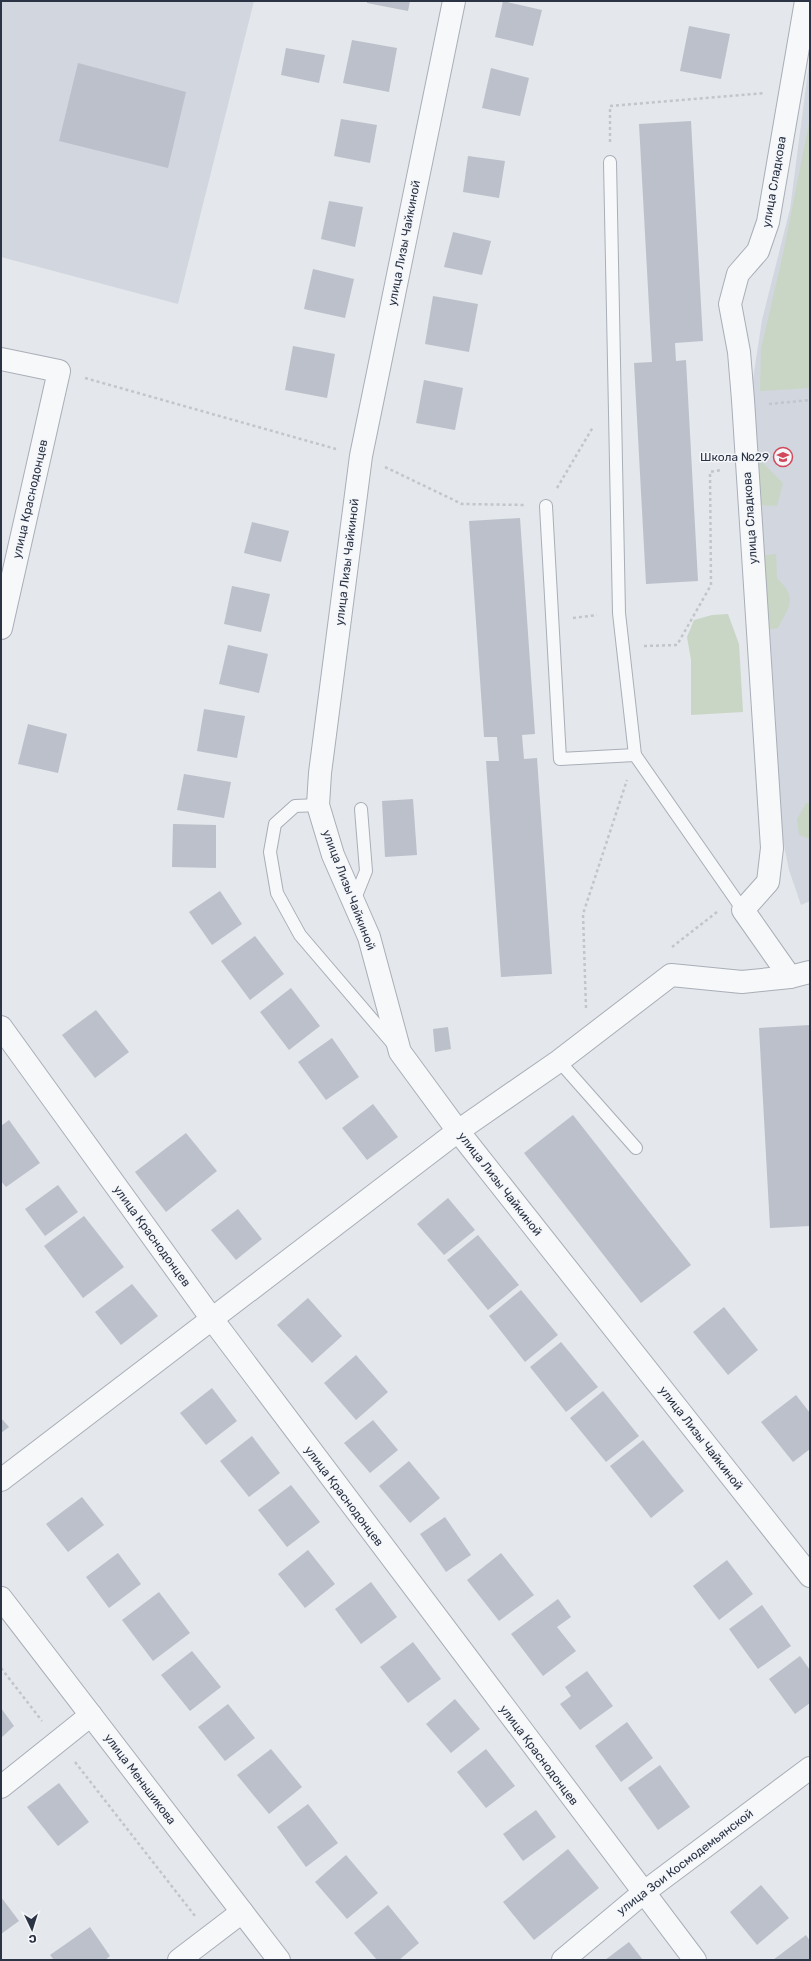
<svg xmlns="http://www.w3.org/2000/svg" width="811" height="1961" font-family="Rubik,sans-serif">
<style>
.built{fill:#d2d6de}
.green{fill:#c9d6c5}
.building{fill:#bbc0ca}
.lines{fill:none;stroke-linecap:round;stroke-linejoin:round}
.service-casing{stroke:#a9aeb7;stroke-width:14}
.minor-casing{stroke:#a9aeb7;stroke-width:24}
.tertiary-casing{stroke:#a9aeb7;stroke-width:24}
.path{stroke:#c2c5cb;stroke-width:2.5;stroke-dasharray:3 3;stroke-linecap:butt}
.service{stroke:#f7f8fa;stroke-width:12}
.minor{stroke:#f7f8fa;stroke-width:22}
.tertiary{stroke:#f7f8fa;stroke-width:22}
.labels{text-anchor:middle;stroke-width:3;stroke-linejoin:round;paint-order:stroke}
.street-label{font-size:12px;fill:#2b3445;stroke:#f4f6f9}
.poi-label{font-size:12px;fill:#2b3445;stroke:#f4f6f9;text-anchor:end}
</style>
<rect width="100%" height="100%" fill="#e4e7ec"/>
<g class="built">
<path d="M1 1H254L178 304 1 257Z"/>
<path d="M810 56V901L801 905 789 870 781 831 775 710 761 508 749 405 762 320 790 209Z"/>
</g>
<g class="green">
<path d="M810 118V388L760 391 761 349 783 254Z"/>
<path d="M762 462 783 483 777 506 758 505 754 463Z"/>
<path d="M776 554 777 578C798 599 790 605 778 628L766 630 758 556Z"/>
<path d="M728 614 739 644 743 712 691 715V660L687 637 694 620 712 615Z"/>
<path d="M806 803H810V839L799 835 797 819Z"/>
</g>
<g class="building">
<path d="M367 1H410L408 11 367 3Z"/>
<path d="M503 1 542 10 533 46 495 37Z"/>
<path d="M689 26 730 34 721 79 680 71Z"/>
<path d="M352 40 397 48 389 92 343 83Z"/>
<path d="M286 48 325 55 319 83 281 75Z"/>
<path d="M78 63 186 92 168 168 59 141Z"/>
<path d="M491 68 529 78 520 116 482 108Z"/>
<path d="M341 119 377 125 370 163 334 156Z"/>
<path d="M691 121 703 341 675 343 676 361 686 360 698 581 646 584 634 363 652 362 639 124Z"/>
<path d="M468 156 505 161 499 198 463 192Z"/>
<path d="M329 201 363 207 355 247 321 239Z"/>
<path d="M453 232 491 241 482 275 444 267Z"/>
<path d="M313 269 354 279 345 318 304 309Z"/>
<path d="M433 296 478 304 469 352 425 344Z"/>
<path d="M293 346 335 354 327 398 285 390Z"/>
<path d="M424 380 463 388 455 430 416 423Z"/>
<path d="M520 518 535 734 522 735 524 759 537 758 552 974 501 977 486 761H499L497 737H484L469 521Z"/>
<path d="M252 522 289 531 281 562 244 553Z"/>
<path d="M232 586 270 594 261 632 224 624Z"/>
<path d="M228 645 268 654 259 693 219 684Z"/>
<path d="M204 709 245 716 237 758 197 751Z"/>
<path d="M28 724 67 734 58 773 18 764Z"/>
<path d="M184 774 231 782 224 818 177 810Z"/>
<path d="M413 799 417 855 385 857 382 801Z"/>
<path d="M173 824 216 825V868L172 867Z"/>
<path d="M220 891 242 924 212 945 189 912Z"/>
<path d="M255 936 284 974 250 1000 221 961Z"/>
<path d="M291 988 320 1026 289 1050 260 1012Z"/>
<path d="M96 1010 129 1052 95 1078 62 1035Z"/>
<path d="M810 1025V1226L770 1228 759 1028Z"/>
<path d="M448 1027 451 1049 435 1052 433 1029Z"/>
<path d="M332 1038 359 1077 326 1100 298 1062Z"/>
<path d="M373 1104 398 1137 367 1160 342 1128Z"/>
<path d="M573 1115 691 1265 641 1303 524 1153Z"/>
<path d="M9 1120 40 1163 6 1187 1 1181V1126Z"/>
<path d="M186 1133 217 1171 166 1212 135 1172Z"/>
<path d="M58 1185 78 1212 45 1236 25 1209Z"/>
<path d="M448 1198 475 1230 444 1255 417 1224Z"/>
<path d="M238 1209 262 1239 236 1260 211 1230Z"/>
<path d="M84 1216 124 1267 83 1298 44 1246Z"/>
<path d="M478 1235 519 1285 488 1310 447 1260Z"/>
<path d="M132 1284 158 1316 121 1345 95 1312Z"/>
<path d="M521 1290 558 1335 525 1362 489 1316Z"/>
<path d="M308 1298 342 1336 312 1363 277 1325Z"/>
<path d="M724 1307 758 1350 728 1375 693 1332Z"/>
<path d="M561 1342 598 1387 566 1412 530 1367Z"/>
<path d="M356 1355 388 1392 356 1420 324 1383Z"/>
<path d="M212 1388 237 1421 206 1445 180 1413Z"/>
<path d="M603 1391 639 1436 606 1462 570 1418Z"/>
<path d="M796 1395 810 1413V1449L793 1462 761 1422Z"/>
<path d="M1 1418 9 1427 1 1433Z"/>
<path d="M373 1420 398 1450 370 1473 344 1443Z"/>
<path d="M252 1436 280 1473 249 1497 220 1461Z"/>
<path d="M643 1440 684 1491 651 1518 610 1466Z"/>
<path d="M409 1461 440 1498 410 1523 379 1486Z"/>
<path d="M291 1485 320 1522 287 1547 258 1510Z"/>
<path d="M82 1497 104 1525 68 1552 46 1524Z"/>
<path d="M445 1517 471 1555 446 1572 420 1534Z"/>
<path d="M308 1550 335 1584 305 1608 278 1574Z"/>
<path d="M118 1553 141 1584 109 1608 86 1577Z"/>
<path d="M501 1553 534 1595 499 1621 467 1580Z"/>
<path d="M727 1560 753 1594 719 1620 693 1586Z"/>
<path d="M371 1582 397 1617 361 1644 335 1609Z"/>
<path d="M159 1592 190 1633 153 1661 122 1620Z"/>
<path d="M558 1599 571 1617 557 1627 576 1651 543 1676 511 1634Z"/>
<path d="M762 1605 791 1646 758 1669 729 1629Z"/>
<path d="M413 1642 441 1679 408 1703 380 1667Z"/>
<path d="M192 1651 221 1687 190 1711 161 1675Z"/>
<path d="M800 1656 810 1670V1703L795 1714 769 1679Z"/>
<path d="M587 1671 613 1706 580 1730 560 1704 571 1696 565 1687Z"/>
<path d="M455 1699 480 1729 451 1753 426 1724Z"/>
<path d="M228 1704 255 1738 225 1761 198 1727Z"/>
<path d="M1 1708 14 1726 1 1738Z"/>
<path d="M627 1722 653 1758 621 1782 595 1746Z"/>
<path d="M271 1749 302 1787 269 1814 237 1775Z"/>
<path d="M486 1749 515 1786 486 1808 457 1772Z"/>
<path d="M660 1765 690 1807 658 1830 628 1788Z"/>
<path d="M59 1783 89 1822 58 1846 27 1807Z"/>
<path d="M308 1804 338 1843 306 1867 277 1827Z"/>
<path d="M536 1810 556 1837 523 1861 503 1834Z"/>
<path d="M568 1849 599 1888 534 1940 503 1902Z"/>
<path d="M346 1855 378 1893 347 1919 315 1882Z"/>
<path d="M761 1885 789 1918 757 1945 730 1912Z"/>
<path d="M1 1897 19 1921 1 1934Z"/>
<path d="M388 1905 419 1943 399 1960H377L354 1933Z"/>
<path d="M90 1927 110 1956 105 1960H54L50 1955Z"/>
<path d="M806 1935 810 1941V1960H773Z"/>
<path d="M629 1942 643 1960H605Z"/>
</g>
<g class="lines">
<g class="service-casing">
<g id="service">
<path d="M610 162 619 613 635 755 743 910"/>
<path d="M546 506 560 759 635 755"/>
<path d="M318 805 295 806 275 824 270 852 277 893 300 935 394 1045"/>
<path d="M354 901 366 871 361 809"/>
<path d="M559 1061 636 1148"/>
</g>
</g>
<g class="minor-casing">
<g id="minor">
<path d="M454 1 361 456 320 773 318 805 333 855 369 937 400 1052 458 1131 810 1576"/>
<path d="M1 359 59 371 1 628"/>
<path d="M790 977 743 910 768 882 772 848 743 400 739 352 730 304 738 274 758 251 768 222 806 1"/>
<path d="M1 1027 212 1319 695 1960"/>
<path d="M1 1480 458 1131 559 1061 671 975 742 982 790 977 810 972"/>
<path d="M1 1787 91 1715"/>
<path d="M179 1960 242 1912"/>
<path d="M563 1960 643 1893 810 1768"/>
</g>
</g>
<g class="tertiary-casing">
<path id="tertiary" d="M1 1598 279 1960"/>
</g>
<g class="path">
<path d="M610 142V106L765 93"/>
<path d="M85 378 336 449"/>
<path d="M769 404 810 400"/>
<path d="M385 467 462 504 526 505"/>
<path d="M557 488 593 427"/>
<path d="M573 618 597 615"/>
<path d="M644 646 677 645 711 585 710 472 722 470"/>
<path d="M809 755H810"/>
<path d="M672 947 717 912"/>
<path d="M586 1008 583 914 627 780"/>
<path d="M1 1668 42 1721"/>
<path d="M75 1762 195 1916"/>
</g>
<use href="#service" class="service"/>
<use href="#minor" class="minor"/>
<use href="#tertiary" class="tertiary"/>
</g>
<defs>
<g id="school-ring" transform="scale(1)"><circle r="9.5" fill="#f4f6f9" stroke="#d1495b" stroke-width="1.5"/><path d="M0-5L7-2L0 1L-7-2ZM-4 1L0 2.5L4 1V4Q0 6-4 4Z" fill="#d1495b"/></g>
</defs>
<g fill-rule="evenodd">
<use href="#school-ring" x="783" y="457"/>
</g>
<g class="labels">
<g class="street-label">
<text transform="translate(774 182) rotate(-80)" y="4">улица Сладкова</text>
<text transform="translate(404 243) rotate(-79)" y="4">улица Лизы Чайкиной</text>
<text transform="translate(30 499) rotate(-77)" y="4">улица Краснодонцев</text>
<text transform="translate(750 518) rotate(-94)" y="4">улица Сладкова</text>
<text transform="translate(347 562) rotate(-83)" y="4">улица Лизы Чайкиной</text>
<text transform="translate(349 890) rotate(69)" y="4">улица Лизы Чайкиной</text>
<text transform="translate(500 1184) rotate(52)" y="4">улица Лизы Чайкиной</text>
<text transform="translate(152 1236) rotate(54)" y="4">улица Краснодонцев</text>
<text transform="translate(701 1438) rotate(52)" y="4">улица Лизы Чайкиной</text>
<text transform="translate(344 1496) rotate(53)" y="4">улица Краснодонцев</text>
<text transform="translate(539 1755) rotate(53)" y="4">улица Краснодонцев</text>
<text transform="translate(140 1779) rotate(53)" y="4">улица Меньшикова</text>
<text transform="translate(685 1862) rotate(-37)" y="4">улица Зои Космодемьянской</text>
</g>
<g class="poi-label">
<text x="769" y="461">Школа №29</text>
</g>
</g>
<rect width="811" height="1961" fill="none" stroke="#2b3445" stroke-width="4"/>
<g transform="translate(32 1929) rotate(176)" stroke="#f4f6f9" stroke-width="3" paint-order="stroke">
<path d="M0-3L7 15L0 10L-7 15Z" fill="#2b3445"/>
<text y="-6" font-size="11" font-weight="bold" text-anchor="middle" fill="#2b3445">С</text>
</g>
</svg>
